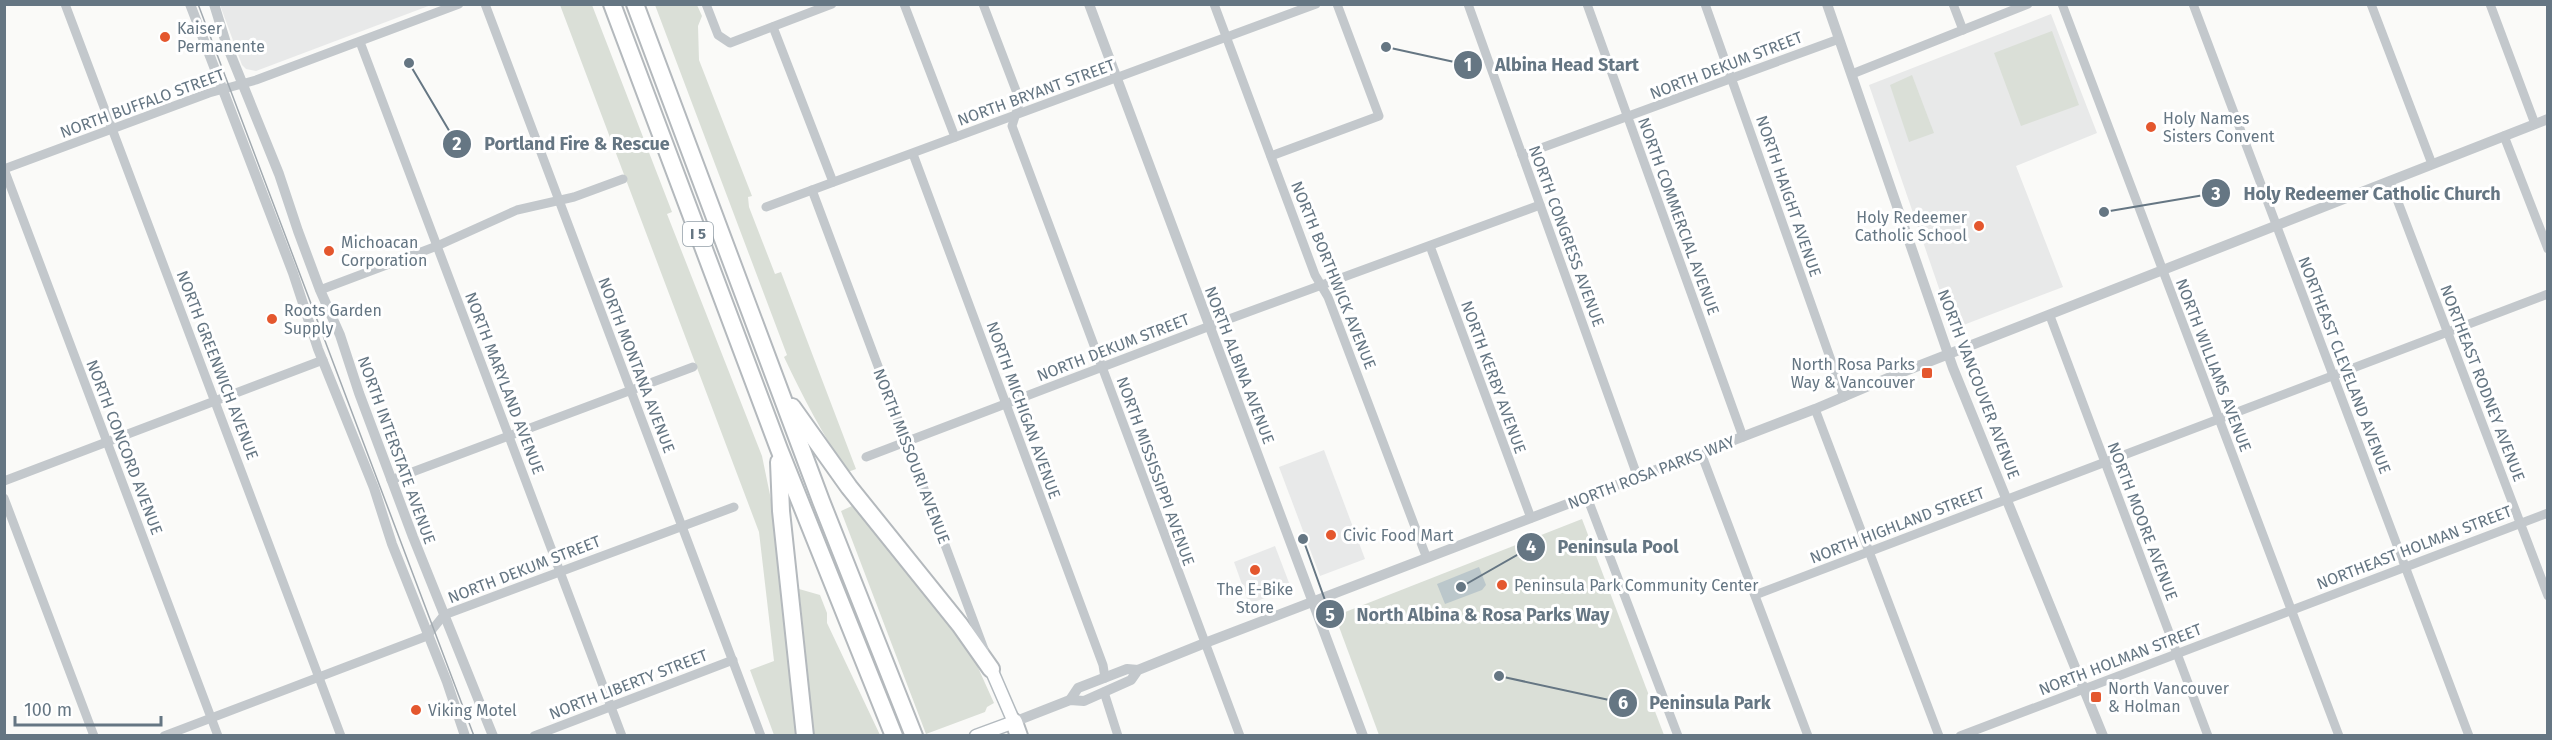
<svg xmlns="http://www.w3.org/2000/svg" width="2552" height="740" font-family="'Fira Sans',sans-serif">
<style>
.built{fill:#e8e9e9}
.green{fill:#dadfd7}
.water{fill:#bbc7cb}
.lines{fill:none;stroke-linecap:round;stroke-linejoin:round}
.secondary-casing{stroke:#b3babf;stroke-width:15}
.motorway-casing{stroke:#b4b9bd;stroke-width:20}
.minor{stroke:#c3c8cc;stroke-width:9}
.tertiary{stroke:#c3c8cc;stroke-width:10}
.secondary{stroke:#fff;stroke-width:12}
.motorway{stroke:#fff;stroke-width:16}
.tram{stroke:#a2aab0;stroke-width:1.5}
.poi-dot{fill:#e4572e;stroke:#fff;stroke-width:2}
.labels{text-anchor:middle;stroke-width:6;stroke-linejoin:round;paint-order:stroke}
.shield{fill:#fff;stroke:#939fa8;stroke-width:1.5}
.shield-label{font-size:15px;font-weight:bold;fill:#657683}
.poi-label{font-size:16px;fill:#657683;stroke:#fff;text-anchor:start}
.street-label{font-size:16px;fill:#657683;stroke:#fff}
.leader{fill:none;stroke:#657683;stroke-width:2}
.callout-dot{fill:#657683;stroke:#fff;stroke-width:2}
.mark-label{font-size:18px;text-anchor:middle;font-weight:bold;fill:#fff}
.callout-label{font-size:18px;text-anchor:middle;font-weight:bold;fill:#657683;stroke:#fff;stroke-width:6;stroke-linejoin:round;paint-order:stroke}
</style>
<rect width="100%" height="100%" fill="#fafaf8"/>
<g class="built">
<path d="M220 5H431L256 71 246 69 242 65Z"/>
<path d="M2051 14 2097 133 2016 166 2063 287 1953 329 1869 85Z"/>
<path d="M1324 450 1365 559 1320 576 1279 467Z"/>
<path d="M1275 546 1291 588 1249 604 1234 562Z"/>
</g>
<g class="green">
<path d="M560 5H592L672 212 667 214 762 456 775 519 797 735H774L750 670 774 661 759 532Z"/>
<path d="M655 5H697L702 16 698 26 699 60 752 196 748 197 749 207 775 274 781 272 856 469 848 472C823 436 803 397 784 357L787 355Z"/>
<path d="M2052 31 2079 105 2021 126 1994 53Z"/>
<path d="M1912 75 1934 133 1909 142 1890 85Z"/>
<path d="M854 505 971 652 994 703 987 707 985 712 926 734 841 511Z"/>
<path d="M1582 519 1664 735H1379L1335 616Z"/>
<path d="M799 589 820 595 827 613V623L880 735H814Z"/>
</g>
<path class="water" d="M1479 567 1486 585 1482 590 1445 604 1437 584Z"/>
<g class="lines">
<g class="secondary-casing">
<path id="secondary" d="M976 736 1014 722 991 669"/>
</g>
<g class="motorway-casing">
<g id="motorway">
<path d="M612 4 779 449 894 736"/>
<path d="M635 4 821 501 914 736"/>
<path d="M792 407 849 487 960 625 991 669"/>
<path d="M779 462 781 511 805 736"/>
<path d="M1014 722 1019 736"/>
</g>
</g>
<g class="minor">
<path d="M65 4 341 736"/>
<path d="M485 4 761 736"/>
<path d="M706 4 718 35 730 43 832 4"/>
<path d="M904 4 955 137"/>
<path d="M983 4 1020 101 1012 126 1240 736"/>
<path d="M1214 4 1315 275 1328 297 1426 556"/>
<path d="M1468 4 1638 478"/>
<path d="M1587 4 1743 437"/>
<path d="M1705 4 1844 397"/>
<path d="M1953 4 1963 30"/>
<path d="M2062 4 2339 736"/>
<path d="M2193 4 2469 736"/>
<path d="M2371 4 2432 164"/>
<path d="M2490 4 2535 124"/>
<path d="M773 27 833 182"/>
<path d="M360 42 622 736"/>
<path d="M1852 74 2028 4"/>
<path d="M2504 136 2548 249"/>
<path d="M913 154 1103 665 1105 678"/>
<path d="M1522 155 1839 39"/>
<path d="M1271 156 1379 116 1337 4"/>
<path d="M4 169 218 736"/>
<path d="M4 169 209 93 256 80 459 4"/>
<path d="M2390 181 2548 596"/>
<path d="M812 190 984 649"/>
<path d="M766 207 1316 4"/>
<path d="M1430 246 1531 518"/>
<path d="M320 290 437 246 517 210 574 197 623 179"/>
<path d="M2050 316 2208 736"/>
<path d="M1815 409 1939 736"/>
<path d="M1701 453 1808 736"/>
<path d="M866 457 1210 326 1540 205"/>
<path d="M391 480 693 367"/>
<path d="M4 481 323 360"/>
<path d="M1587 497 1678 736"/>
<path d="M4 498 94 736"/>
<path d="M1755 595 2548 294"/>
<path d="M1104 692 1118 736"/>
<path d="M164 736 427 636 444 615 734 507"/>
<path d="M534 736 733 660"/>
<path d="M1960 736 2548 513"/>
</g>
<g class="tertiary">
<path d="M190 4 293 273 318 349 374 488 392 544 447 682 465 736"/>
<path d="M214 4 226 43 279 174 298 231 320 290 340 335 359 393 413 537 493 736"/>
<path d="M1089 4 1363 736"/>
<path d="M1827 4 1953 368 2103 736"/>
<path d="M1070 700 1078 688 1127 669 1138 670"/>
<path d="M1014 722 1070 700 1084 701 1131 680 1138 670 1205 643 1815 409 1890 377 2548 119"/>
</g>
<use href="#secondary" class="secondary"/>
<use href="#motorway" class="motorway"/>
<path class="tram" d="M198 4 474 736"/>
</g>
<g class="poi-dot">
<circle cx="165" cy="37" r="6"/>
<circle cx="2151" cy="127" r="6"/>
<circle cx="1979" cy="226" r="6"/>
<circle cx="329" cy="251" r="6"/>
<circle cx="272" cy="319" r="6"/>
<rect x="1921" y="367" width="12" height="12" rx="3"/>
<circle cx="1331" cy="535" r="6"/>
<circle cx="1255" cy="570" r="6"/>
<circle cx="1502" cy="585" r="6"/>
<rect x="2090" y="691" width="12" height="12" rx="3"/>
<circle cx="416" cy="710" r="6"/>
</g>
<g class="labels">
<rect class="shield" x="683" y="222" width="30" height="24" rx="4.5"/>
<g class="shield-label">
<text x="698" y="239">I 5</text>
</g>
<g class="poi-label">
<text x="177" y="34">Kaiser<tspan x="177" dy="18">Permanente</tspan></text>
<text x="2163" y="124">Holy Names<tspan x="2163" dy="18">Sisters Convent</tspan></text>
<text x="1967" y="223" text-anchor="end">Holy Redeemer<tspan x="1967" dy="18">Catholic School</tspan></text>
<text x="341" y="248">Michoacan<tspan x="341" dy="18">Corporation</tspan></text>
<text x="284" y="316">Roots Garden<tspan x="284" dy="18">Supply</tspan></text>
<text x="1915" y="370" text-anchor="end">North Rosa Parks<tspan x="1915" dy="18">Way &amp; Vancouver</tspan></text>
<text x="1343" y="541">Civic Food Mart</text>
<text x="1514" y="591">Peninsula Park Community Center</text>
<text x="1255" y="595" text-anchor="middle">The E-Bike<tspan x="1255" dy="18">Store</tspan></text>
<text x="2108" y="694">North Vancouver<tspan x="2108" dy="18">&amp; Holman</tspan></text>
<text x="428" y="716">Viking Motel</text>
</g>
<g class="street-label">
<text transform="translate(1726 65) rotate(-21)" y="6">NORTH DEKUM STREET</text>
<text transform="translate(1036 92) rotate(-20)" y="6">NORTH BRYANT STREET</text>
<text transform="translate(142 103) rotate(-20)" y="6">NORTH BUFFALO STREET</text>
<text transform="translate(1789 196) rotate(71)" y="6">NORTH HAIGHT AVENUE</text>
<text transform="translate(1679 216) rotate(70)" y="6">NORTH COMMERCIAL AVENUE</text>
<text transform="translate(1567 236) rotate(70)" y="6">NORTH CONGRESS AVENUE</text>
<text transform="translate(1334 275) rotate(68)" y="6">NORTH BORTHWICK AVENUE</text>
<text transform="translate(1113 347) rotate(-21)" y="6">NORTH DEKUM STREET</text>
<text transform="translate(218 365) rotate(69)" y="6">NORTH GREENWICH AVENUE</text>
<text transform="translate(637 365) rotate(69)" y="6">NORTH MONTANA AVENUE</text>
<text transform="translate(1240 365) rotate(69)" y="6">NORTH ALBINA AVENUE</text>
<text transform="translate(2214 365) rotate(69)" y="6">NORTH WILLIAMS AVENUE</text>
<text transform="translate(2345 365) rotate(69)" y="6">NORTHEAST CLEVELAND AVENUE</text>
<text transform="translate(1494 377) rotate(70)" y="6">NORTH KERBY AVENUE</text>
<text transform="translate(505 383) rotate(69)" y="6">NORTH MARYLAND AVENUE</text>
<text transform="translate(2483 383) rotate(69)" y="6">NORTHEAST RODNEY AVENUE</text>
<text transform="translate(1979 384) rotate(69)" y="6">NORTH VANCOUVER AVENUE</text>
<text transform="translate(1024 410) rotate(70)" y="6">NORTH MICHIGAN AVENUE</text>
<text transform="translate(125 447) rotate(69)" y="6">NORTH CONCORD AVENUE</text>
<text transform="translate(397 450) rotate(70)" y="6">NORTH INTERSTATE AVENUE</text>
<text transform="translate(912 456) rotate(69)" y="6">NORTH MISSOURI AVENUE</text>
<text transform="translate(1156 471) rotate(70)" y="6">NORTH MISSISSIPPI AVENUE</text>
<text transform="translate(1651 472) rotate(-21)" y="6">NORTH ROSA PARKS WAY</text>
<text transform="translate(2143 521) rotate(69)" y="6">NORTH MOORE AVENUE</text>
<text transform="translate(1897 525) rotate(-21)" y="6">NORTH HIGHLAND STREET</text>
<text transform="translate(2414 547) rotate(-21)" y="6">NORTHEAST HOLMAN STREET</text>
<text transform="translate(524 569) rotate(-21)" y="6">NORTH DEKUM STREET</text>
<text transform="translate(2120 659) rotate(-21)" y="6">NORTH HOLMAN STREET</text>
<text transform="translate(628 684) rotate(-21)" y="6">NORTH LIBERTY STREET</text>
</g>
</g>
<path class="leader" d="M1386 47L1468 65M409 63L457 144M2104 212L2216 193M1461 587L1531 547M1303 539L1330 614M1499 676L1623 703"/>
<g class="callout-dot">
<circle cx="1386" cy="47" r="6"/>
<circle cx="409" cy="63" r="6"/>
<circle cx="2104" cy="212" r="6"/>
<circle cx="1461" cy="587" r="6"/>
<circle cx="1303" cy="539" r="6"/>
<circle cx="1499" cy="676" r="6"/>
<circle cx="1468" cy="65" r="15"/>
<circle cx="457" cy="144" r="15"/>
<circle cx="2216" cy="193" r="15"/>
<circle cx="1531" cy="547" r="15"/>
<circle cx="1330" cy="614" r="15"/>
<circle cx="1623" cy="703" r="15"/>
</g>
<g class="mark-label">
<text x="1468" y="71">1</text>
<text x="457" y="150">2</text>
<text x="2216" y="200">3</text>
<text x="1531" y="553">4</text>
<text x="1330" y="621">5</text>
<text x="1623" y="709">6</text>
</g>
<g class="callout-label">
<text x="1567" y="71">Albina Head Start</text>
<text x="577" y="150">Portland Fire &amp; Rescue</text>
<text x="2372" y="200">Holy Redeemer Catholic Church</text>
<text x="1618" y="553">Peninsula Pool</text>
<text x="1483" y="621">North Albina &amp; Rosa Parks Way</text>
<text x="1710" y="709">Peninsula Park</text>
</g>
<rect width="2552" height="740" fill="none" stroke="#657683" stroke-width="12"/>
<path d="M15 716v9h146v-9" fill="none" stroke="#657683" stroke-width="3"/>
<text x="24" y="716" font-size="18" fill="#657683" stroke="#ffffff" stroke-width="4.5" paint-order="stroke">100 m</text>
</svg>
